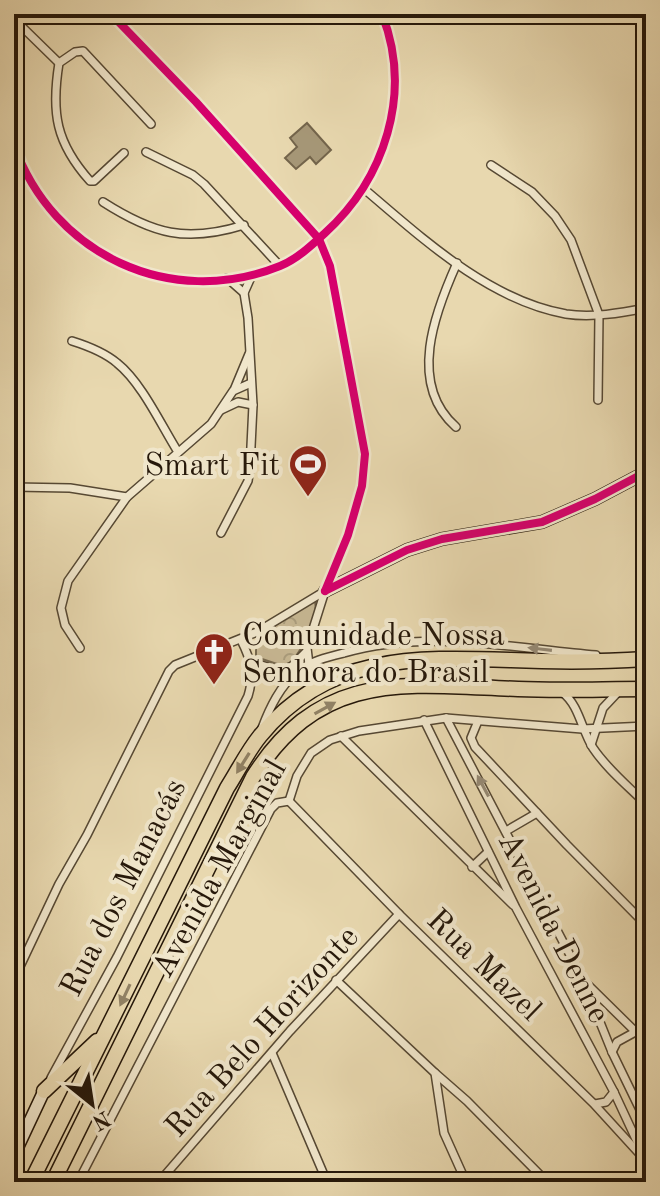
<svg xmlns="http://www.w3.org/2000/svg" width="660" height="1196" font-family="'Old Standard TT',serif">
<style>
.park{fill:url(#park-crowns);stroke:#76684e;stroke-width:2}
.water{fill:#a69777;stroke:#73644b;stroke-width:2}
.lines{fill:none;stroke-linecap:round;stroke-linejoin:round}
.street-casing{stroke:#564833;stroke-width:10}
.secondary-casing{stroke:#26180a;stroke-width:14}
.highway-casing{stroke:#26180a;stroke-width:17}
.street{stroke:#f0e6cb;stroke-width:7}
.secondary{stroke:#f0e6cb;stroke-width:11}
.highway{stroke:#e8d8af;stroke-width:14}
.cycleway-casing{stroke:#f0e6cb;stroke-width:13}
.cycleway{stroke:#d6006c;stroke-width:8}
.oneway{fill:#958974}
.oneway2{fill:#918265}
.labels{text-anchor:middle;stroke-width:8;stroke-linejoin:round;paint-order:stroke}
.poi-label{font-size:32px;fill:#26180a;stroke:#f0e6cb;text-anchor:end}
.street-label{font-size:32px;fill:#26180a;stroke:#f0e6cb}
</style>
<defs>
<pattern id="park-crowns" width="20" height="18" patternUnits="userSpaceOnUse" patternTransform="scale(2)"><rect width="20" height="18" fill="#c7b793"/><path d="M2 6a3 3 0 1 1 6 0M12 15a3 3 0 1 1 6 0" fill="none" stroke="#ab9d7d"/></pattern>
</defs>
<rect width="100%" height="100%" fill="#e8d8af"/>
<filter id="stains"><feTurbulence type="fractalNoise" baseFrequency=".0025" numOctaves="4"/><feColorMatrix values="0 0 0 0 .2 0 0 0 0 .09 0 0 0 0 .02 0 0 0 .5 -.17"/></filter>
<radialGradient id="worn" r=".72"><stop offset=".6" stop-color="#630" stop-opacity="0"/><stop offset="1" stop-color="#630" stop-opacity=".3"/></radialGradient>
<path class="park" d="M315 599C319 621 303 648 290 664H277L256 657V643L261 635Z"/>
<path class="water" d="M307 123 331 150 316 164 310 157 296 169 285 158 297 147 290 138Z"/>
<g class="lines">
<g class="street-casing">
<g id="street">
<path d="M111 14 196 102 319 239 330 266 365 454 362 486 348 535 325 591 307 648 309 665"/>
<path d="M15 20 59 63"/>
<path d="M14 145C53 255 171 310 280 266 297 259 311 246 324 234 385 179 413 93 382 14"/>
<path d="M146 152 193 175 204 184 280 266"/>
<path d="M124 153 94 181H90C56 143 51 113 59 63L75 52 83 51 151 124"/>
<path d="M491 165 532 192 555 216 571 240 599 315 598 400"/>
<path d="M363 188C422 238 488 300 566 314 592 318 621 313 646 308"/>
<path d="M103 202C153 234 186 243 244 225"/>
<path d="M227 278 244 293"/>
<path d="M72 341C88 346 104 352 117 363 142 383 161 425 178 452"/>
<path d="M234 390 249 354"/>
<path d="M221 410 238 402 253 405"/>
<path d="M456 427C407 384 435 312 457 263"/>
<path d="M14 487 70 488 127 497"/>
<path d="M221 533 248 481 250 467 253 405 248 318 244 293 252 275"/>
<path d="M80 648 65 625 61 608 68 581 127 497 211 424 233 391 251 383"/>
<path d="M252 662 280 671 289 680"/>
<path d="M280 671 292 666 306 652"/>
<path d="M563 693C579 705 582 731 593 748 607 769 628 786 646 804"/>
<path d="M446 718 583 980 612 1052 646 1122"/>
<path d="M424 720 516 908 614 1092 641 1150"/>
<path d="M478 721 471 738 475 747 567 845 646 925"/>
<path d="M262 728C270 707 280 686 298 671 311 661 328 657 344 653 426 629 513 648 596 655"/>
<path d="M341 736 513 905"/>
<path d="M591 745 603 708 619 691"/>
<path d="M289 801 399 914 593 1103 646 1161"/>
<path d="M289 801 297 776 311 753 330 740 359 731 446 718 582 729 646 726"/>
<path d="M506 831 537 813"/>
<path d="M472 867 488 852"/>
<path d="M14 979 59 884 87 835 169 671 175 665 257 632 325 591"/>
<path d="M336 980 435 1073 444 1133 466 1182"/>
<path d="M584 981 646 1042"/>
<path d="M612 1052 617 1042 637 1031"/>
<path d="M272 1053 327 1182"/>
<path d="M435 1073 467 1101 547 1182"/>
<path d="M51 1078 117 957 248 696C255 673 251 660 241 640"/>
<path d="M595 1104 606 1102 614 1092"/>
<path d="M78 1182 271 809 277 803 289 801"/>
<path d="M159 1182 290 1031 399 914"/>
</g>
</g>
<g class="secondary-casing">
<g id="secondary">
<path d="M325 591 407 550 442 539 542 522 595 499 646 472"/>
<path d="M14 1155 44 1091"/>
</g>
</g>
<g class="highway-casing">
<g id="highway">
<path d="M44 1091 97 1041"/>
<path d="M31 1182 227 788C238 771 247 752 260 736 327 654 414 657 511 660 556 662 601 662 646 659"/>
<path d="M53 1182 253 777C322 668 407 685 518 689 561 691 603 689 646 689"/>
</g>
</g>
<use href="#street" class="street"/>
<use href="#secondary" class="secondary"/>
<use href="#highway" class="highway"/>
<g class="cycleway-casing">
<g id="cycleway">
<path d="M111 14 196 102 319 239 330 266 365 454 362 486 348 535 325 591"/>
<path d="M14 145C53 255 171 310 280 266 297 259 311 246 324 234 385 179 413 93 382 14"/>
<path d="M325 591 407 550 442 539 542 522 595 499 646 472"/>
</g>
</g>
<use href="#cycleway" class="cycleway"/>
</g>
<defs><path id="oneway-solid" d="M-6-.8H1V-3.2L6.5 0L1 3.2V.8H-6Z" transform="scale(2)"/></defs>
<g class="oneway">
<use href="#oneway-solid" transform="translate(540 649) rotate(-173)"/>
<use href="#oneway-solid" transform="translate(483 786) rotate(-118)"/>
</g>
<g class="oneway2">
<use href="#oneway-solid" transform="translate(325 708) rotate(-29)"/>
<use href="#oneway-solid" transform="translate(243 763) rotate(122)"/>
<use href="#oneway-solid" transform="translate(125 995) rotate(115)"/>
</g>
<defs>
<g id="stadium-pin" transform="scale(2)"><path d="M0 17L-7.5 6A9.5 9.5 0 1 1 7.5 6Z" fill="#8f2418" stroke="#f0e6cb"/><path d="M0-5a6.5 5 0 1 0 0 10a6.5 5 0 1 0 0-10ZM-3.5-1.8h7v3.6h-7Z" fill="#fff"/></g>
<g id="church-pin" transform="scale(2)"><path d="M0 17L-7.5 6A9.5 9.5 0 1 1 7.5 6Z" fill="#8f2418" stroke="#f0e6cb"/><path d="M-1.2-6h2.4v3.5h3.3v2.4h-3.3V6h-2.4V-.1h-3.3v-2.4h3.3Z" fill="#fff"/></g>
</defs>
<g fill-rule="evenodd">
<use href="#stadium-pin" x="308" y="464"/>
<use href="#church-pin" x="214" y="652"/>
</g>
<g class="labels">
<g class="poi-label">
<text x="280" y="475">Smart Fit</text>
<text x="242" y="645" text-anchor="start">Comunidade Nossa<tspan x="242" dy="37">Senhora do Brasil</tspan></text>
</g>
<g class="street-label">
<text transform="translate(218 868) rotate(-61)" y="11">Avenida Marginal</text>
<text transform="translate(122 887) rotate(-63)" y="11">Rua dos Manacás</text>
<text transform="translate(555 927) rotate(63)" y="11">Avenida Denne</text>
<text transform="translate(485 964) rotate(44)" y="11">Rua Mazel</text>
<text transform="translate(261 1031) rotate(-48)" y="11">Rua Belo Horizonte</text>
</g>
</g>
<rect width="660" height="1196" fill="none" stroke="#e8d8af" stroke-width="48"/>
<rect x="16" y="16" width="628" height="1164" fill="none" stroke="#26180a" stroke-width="4"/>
<rect x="24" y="24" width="612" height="1148" fill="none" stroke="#26180a" stroke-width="2"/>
<g transform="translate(92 1104) rotate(150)" stroke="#f0e6cb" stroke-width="6" paint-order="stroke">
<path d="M0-6L14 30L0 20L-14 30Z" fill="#26180a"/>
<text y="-12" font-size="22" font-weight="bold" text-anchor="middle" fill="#26180a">N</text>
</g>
<rect width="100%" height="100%" filter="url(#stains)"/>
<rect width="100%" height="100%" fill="url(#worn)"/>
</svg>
